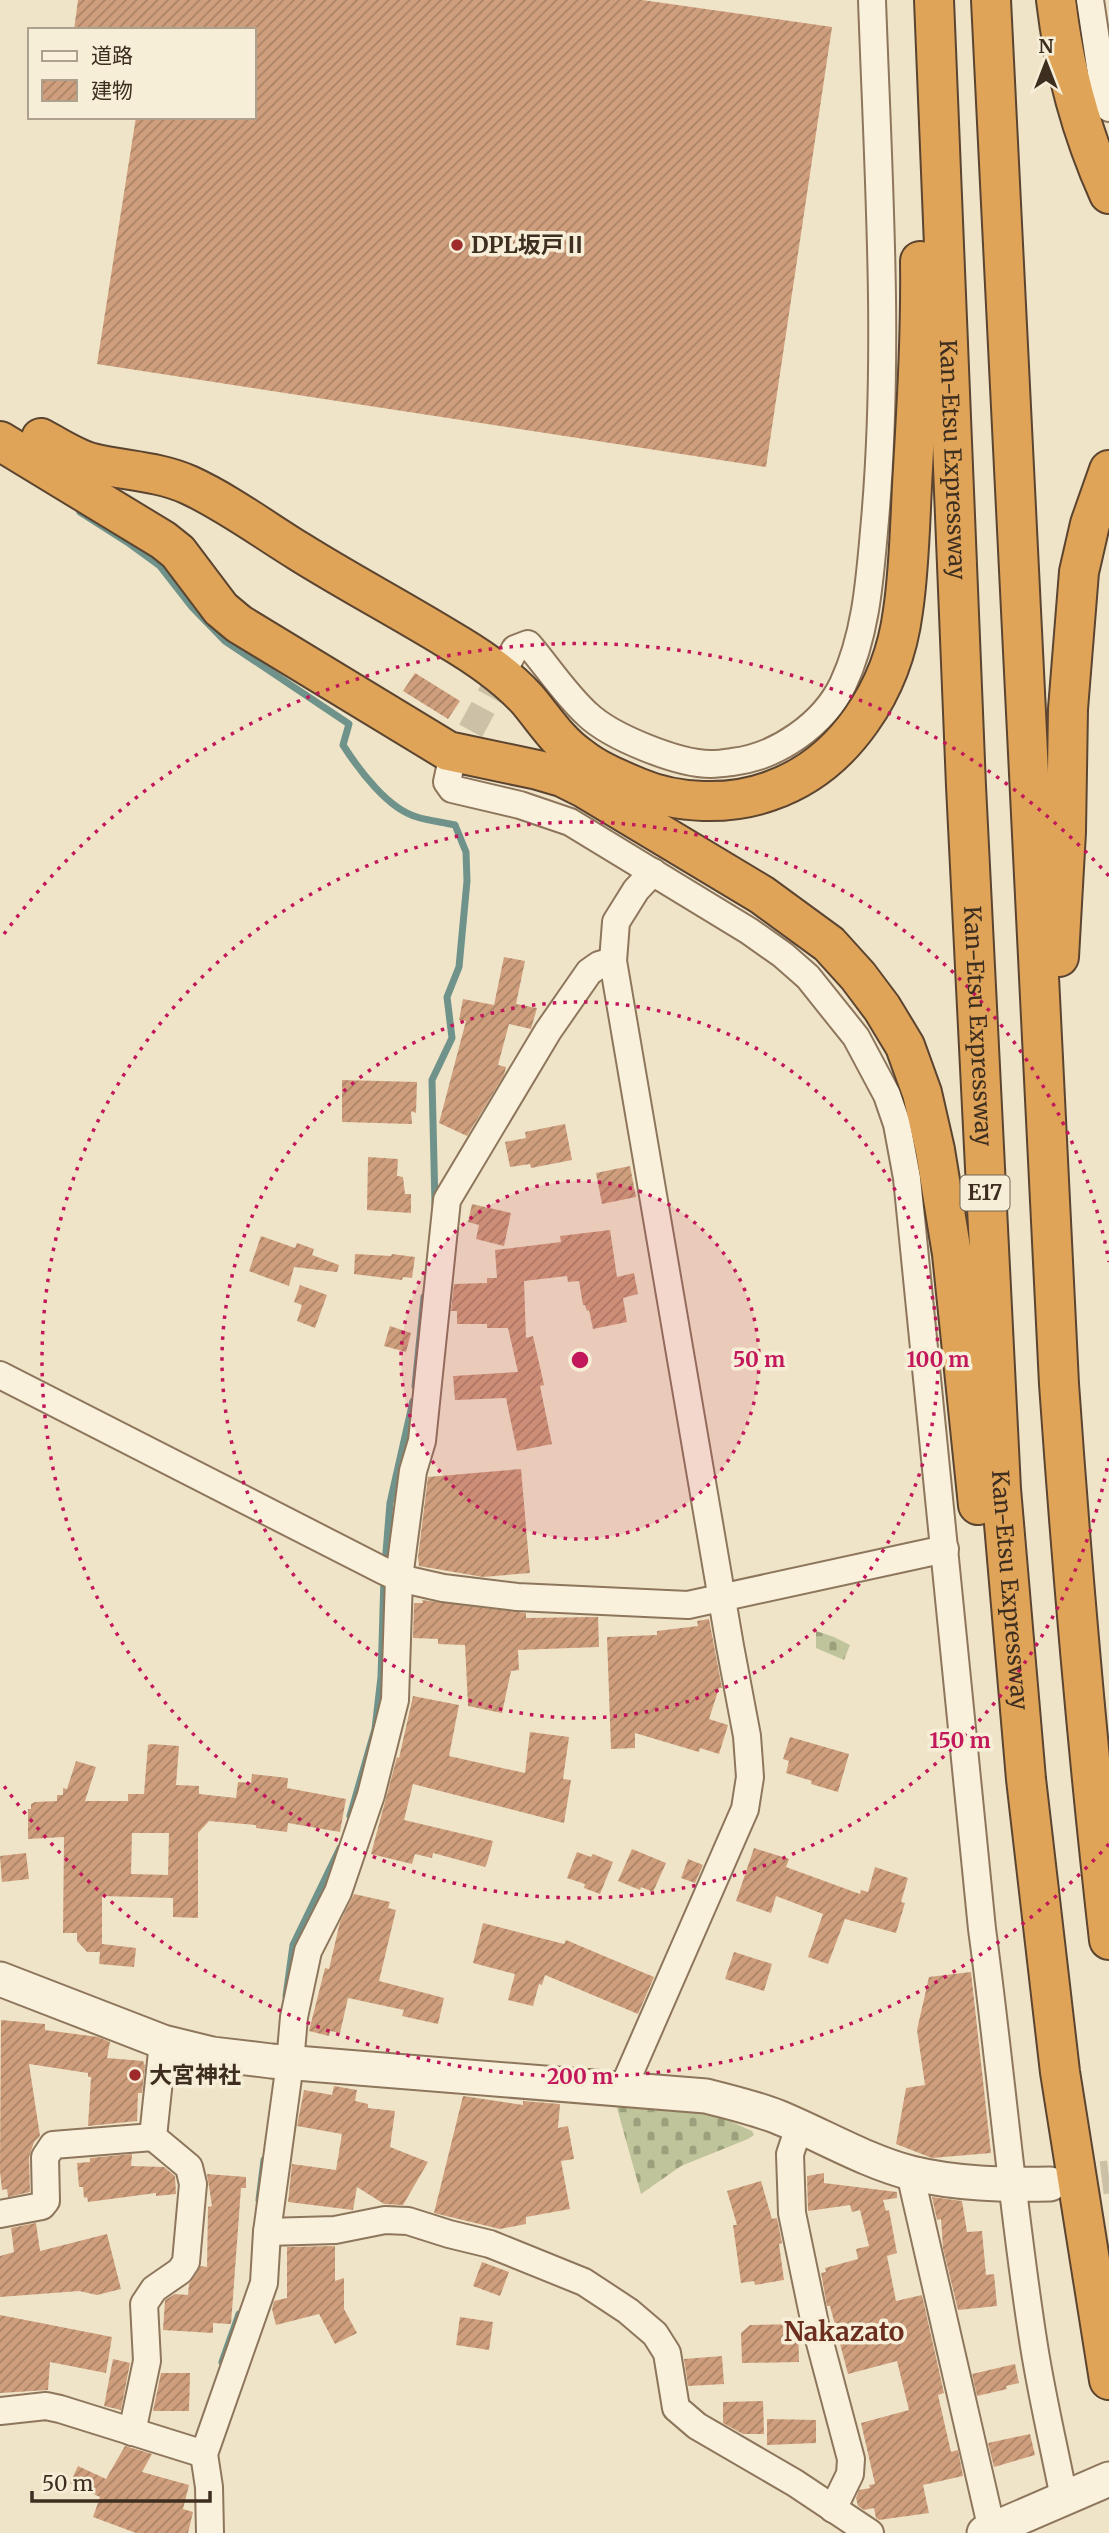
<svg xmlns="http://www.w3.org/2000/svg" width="1109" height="2533" font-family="Merriweather,'Noto Sans JP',serif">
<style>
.cemetery{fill:url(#cemetery-stones)}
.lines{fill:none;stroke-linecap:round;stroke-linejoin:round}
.stream{stroke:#6f938a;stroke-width:7}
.building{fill:url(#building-hatch);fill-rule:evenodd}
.minor-tunnel{stroke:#ccc0a6;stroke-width:26;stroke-dasharray:26 13;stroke-linecap:butt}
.tertiary-tunnel{stroke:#ccc0a6;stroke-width:33;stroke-dasharray:33 17;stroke-linecap:butt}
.minor-casing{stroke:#8d765c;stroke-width:30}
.tertiary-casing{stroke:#8d765c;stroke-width:37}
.motorway-casing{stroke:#5b4430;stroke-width:42}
.minor{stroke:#faf1dc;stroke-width:26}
.tertiary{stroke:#faf1dc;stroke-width:33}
.motorway{stroke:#e0a458;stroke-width:38}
.ring{fill:none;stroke:#c2185b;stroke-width:3.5;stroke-dasharray:3.5 7}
.poi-dot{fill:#9e2a2b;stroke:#f7eed8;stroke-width:2.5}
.labels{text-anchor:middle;stroke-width:7;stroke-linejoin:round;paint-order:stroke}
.shield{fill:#f7eed8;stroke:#756857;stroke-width:2}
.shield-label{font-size:21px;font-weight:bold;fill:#3d2e20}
.poi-label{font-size:23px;font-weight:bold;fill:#3d2e20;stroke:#f7eed8;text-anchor:start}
.street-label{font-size:23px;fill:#3d2e20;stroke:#f7eed8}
.quarter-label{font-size:26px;font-weight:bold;fill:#6b2e1e;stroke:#f7eed8}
.centre{fill:#c2185b;stroke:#f7eed8;stroke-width:3.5}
.ring-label{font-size:21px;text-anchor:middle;font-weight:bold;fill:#c2185b;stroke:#f7eed8;stroke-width:7;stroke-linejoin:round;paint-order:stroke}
</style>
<defs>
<pattern id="cemetery-stones" width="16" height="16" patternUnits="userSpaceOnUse" patternTransform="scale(1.75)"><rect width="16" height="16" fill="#bfc49a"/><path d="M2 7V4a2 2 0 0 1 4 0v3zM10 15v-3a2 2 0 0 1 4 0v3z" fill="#9ca07d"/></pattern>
<pattern id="building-hatch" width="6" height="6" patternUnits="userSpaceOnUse" patternTransform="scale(1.75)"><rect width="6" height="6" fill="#cf9f7d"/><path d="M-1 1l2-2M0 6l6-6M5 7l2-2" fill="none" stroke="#a98266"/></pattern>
</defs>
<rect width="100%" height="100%" fill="#f0e4c8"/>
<g class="cemetery">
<path d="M816 1631 834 1637 850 1645 844 1660 816 1648Z"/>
<path d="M615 2101 705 2110 752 2131 754 2135 748 2139 681 2166 641 2194Z"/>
</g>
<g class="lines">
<g class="stream">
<path d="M80 512 127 542 160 566 192 607 225 641 349 724 343 745C359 770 388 809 417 817 429 821 443 822 455 825L466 852 467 881 459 967 447 997 452 1038 432 1080 435 1205"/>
<path d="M415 1386 424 1297"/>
<path d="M385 1565 390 1503 413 1401"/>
<path d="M350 1816 375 1729 381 1677 384 1577"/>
<path d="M286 1996 293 1945 340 1848"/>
<path d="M259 2200 264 2160"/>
<path d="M222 2362 239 2314"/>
</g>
</g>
<g class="building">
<path d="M78 0H642L832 27 766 467 97 364 136 117H254V30H74Z"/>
<path d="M415 673 460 701 448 719 403 691Z"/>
<path d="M504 957 525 961 516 1004 537 1008 531 1029 509 1024 498 1065 506 1067 504 1075 467 1136 439 1123 466 1021 459 1020 463 999 494 1005Z"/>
<path d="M342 1080 417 1082 416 1113 411 1111 412 1124 342 1122Z"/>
<path d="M565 1124 572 1160 531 1168 530 1164 510 1167 505 1142 526 1138 525 1132Z"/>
<path d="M368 1157 398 1159 397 1176 403 1177 405 1194H411V1213L367 1210Z"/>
<path d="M630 1166 636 1197 602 1204 596 1173Z"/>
<path d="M472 1204 511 1213 504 1246 476 1239 479 1225 468 1222Z"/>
<path d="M610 1230 617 1277 634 1273 638 1294 623 1298 627 1322 593 1329 589 1310 587 1311 585 1305H583L579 1281 568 1282 567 1276 524 1281 526 1338 533 1336 544 1385 540 1386 552 1444 517 1451 506 1398 455 1400 453 1376 518 1372 508 1328H487V1324H457V1311H451L454 1284 487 1283V1278H497L495 1250 561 1242 560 1236Z"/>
<path d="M261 1236 295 1248 297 1243 314 1249 312 1255 339 1265 337 1272 294 1267 289 1286 249 1271Z"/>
<path d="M355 1254 391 1256 392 1254 415 1257 412 1278 403 1277 402 1280 354 1274Z"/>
<path d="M300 1285 327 1295 315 1328 297 1321 302 1305 294 1302Z"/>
<path d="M390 1326 411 1333 406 1352 384 1346Z"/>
<path d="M521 1469 530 1573 483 1577 419 1566 418 1557 428 1477Z"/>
<path d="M422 1600 526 1613V1618L598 1617 599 1647 518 1650 519 1670 511 1671 502 1713 468 1706 465 1645 438 1644V1639L413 1638 414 1603H423Z"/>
<path d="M709 1619 722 1688H719L709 1719 728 1725 719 1754 700 1748 699 1752 635 1733V1748L611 1749 607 1637 657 1635V1631L698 1626 697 1621Z"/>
<path d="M413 1696 459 1705 449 1756 525 1773 530 1732 569 1737 563 1779 571 1780 564 1823 413 1784 404 1820 493 1841 487 1863 485 1867 433 1853 432 1858 415 1854 412 1864 371 1854 397 1757 399 1758Z"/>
<path d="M790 1737 849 1754 838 1792 811 1784 812 1781 786 1773 789 1761 783 1759Z"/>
<path d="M151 1744 179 1746 176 1785 199 1786V1794L236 1798 238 1782 251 1783 252 1774 288 1778 287 1788 346 1799 340 1832 288 1823 287 1832 256 1828V1825L209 1821 198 1833V1918L173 1917V1898L102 1896V1944L136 1948 134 1967 99 1964 100 1952H87L77 1941V1933H63L64 1837 28 1839V1809H31V1804L35 1802 57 1801V1795H63V1788L67 1789 76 1761 96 1767 85 1801H128V1794H144L148 1745ZM132 1833H169L168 1875 131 1874Z"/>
<path d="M754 1848 789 1859 786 1867 860 1894 861 1890 868 1892 875 1867 908 1878 901 1902 905 1903 896 1933 845 1919 828 1964 808 1957 823 1914 776 1896 771 1913 736 1901Z"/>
<path d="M632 1849 666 1863 653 1892 641 1887 640 1890 618 1881Z"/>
<path d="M577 1852 591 1857 593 1854 613 1862 600 1894 584 1888 585 1884 567 1878Z"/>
<path d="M26 1853 29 1879 2 1882 0 1856Z"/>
<path d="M688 1859 703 1865 695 1883 681 1878Z"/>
<path d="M354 1894 390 1902 388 1908 396 1910 379 1981 444 1998 438 2024 402 2016 404 2010 348 1998 340 2033 330 2031 329 2036 309 2031 325 1968 329 1969 340 1922Z"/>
<path d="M483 1923 564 1944 566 1940 654 1977 638 2014 545 1975 542 1985 539 1984 533 2006 508 2000 515 1974 473 1963Z"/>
<path d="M734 1952 772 1964 764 1991 725 1979Z"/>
<path d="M971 1972 991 2153 932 2158 896 2144 906 2088 925 2085 917 2030 929 1977Z"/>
<path d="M1 2020 45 2024V2030L98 2037 110 2042 107 2058 143 2061 145 2066 142 2093H138L137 2121 88 2126 91 2077H88V2073L29 2064 40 2136 34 2142 29 2157 30 2192 8 2197 7 2189 2 2190 0 2171Z"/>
<path d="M334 2086 357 2090 355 2101 368 2104V2108L395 2111 390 2147 428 2162 403 2205 384 2204 357 2187 353 2210 288 2202 292 2164 336 2170 342 2134 297 2126 304 2090 332 2095Z"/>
<path d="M463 2096 523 2105V2101L560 2104 558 2128 568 2126 574 2159 561 2161 570 2209 526 2217V2224L500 2229 434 2213Z"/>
<path d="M132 2154 131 2166 164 2167 175 2176 176 2194 156 2196V2193L88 2202 87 2197 84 2198 83 2187H79L77 2163 90 2162V2158Z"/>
<path d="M824 2173V2183L897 2192V2198L883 2200 886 2211 889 2210 897 2253 887 2256 896 2301 922 2295 944 2393 938 2395 951 2452 958 2450 963 2476 923 2485 929 2513 879 2520 876 2518 874 2508 864 2510 858 2506 856 2498 859 2490 870 2488 869 2485 875 2484 861 2423 909 2410 897 2361 848 2374 830 2306H827L821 2273 826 2272 825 2268 858 2259 856 2249 869 2246 860 2210 852 2212 850 2205 808 2211 807 2176Z"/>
<path d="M207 2174 246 2177V2188H241L231 2324 213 2323V2333L163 2330 165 2300 175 2294 188 2295 189 2284 201 2266 207 2267 208 2207 212 2206Z"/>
<path d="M761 2181 772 2219 777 2218 782 2243 779 2244 784 2280 755 2285 754 2281 741 2283 733 2225H737L727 2191Z"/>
<path d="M932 2197 962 2201 967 2232 982 2231 986 2275 994 2274 997 2306 958 2310 943 2248 941 2219 937 2220Z"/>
<path d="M36 2223 40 2251 107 2234 121 2289 97 2295 79 2291 0 2297V2256L14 2252 11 2228Z"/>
<path d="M335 2246V2281L344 2278V2309L357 2333 335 2344 319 2314 276 2325 272 2309 274 2301 287 2298V2247Z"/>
<path d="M482 2262 509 2272 500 2296 473 2286Z"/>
<path d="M0 2315 112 2337 106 2373 50 2362 48 2390 0 2393Z"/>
<path d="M460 2317 493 2322 489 2350 456 2345Z"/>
<path d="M798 2324 799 2362 742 2363 741 2333 750 2325Z"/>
<path d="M722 2356 724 2384 688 2386 684 2359Z"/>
<path d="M113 2359 130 2363 121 2410 104 2406Z"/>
<path d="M1015 2364 1019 2383 1006 2386 1007 2389 977 2396 972 2374Z"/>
<path d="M161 2373H190L189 2411H153Z"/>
<path d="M763 2401 764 2434H743L723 2423V2402Z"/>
<path d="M767 2419 816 2420V2443L767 2445Z"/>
<path d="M1030 2434 1035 2455 994 2467 988 2443Z"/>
<path d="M125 2446 152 2454 142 2472 189 2485 183 2509 193 2512 188 2533H136L93 2517 100 2497 70 2483 78 2466 106 2479Z"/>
</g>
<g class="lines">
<path class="minor-tunnel" d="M452 765 508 662"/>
<path class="tertiary-tunnel" d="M1052 2184 1109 2177"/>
<g class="minor-casing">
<g id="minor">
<path d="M1090 0 1105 100 1109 108"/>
<path d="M508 662 515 649 528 644C547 666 565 694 587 714 611 737 678 764 711 764 718 764 725 763 732 762 777 757 824 724 843 684 867 633 870 575 875 520 890 348 878 172 872 0"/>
<path d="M450 768 447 782 452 789 520 805 570 822 749 931 783 955 808 977 856 1037 887 1095 897 1124 907 1178 982 1929C1001 2068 1012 2208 1034 2346 1042 2397 1054 2447 1064 2498"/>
<path d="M0 1375 382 1570 399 1578 443 1588 517 1597 688 1605 945 1549"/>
<path d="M623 2088 745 1809 750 1777 747 1736 730 1646 613 961 616 922 636 890 653 872"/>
<path d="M799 2127 790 2154 792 2213 815 2324 851 2459 850 2474 833 2509"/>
<path d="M910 2173 992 2530"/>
<path d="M0 2214 42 2206 46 2201 45 2157 53 2145 153 2137"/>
<path d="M267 2232 335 2230 385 2220 408 2221 449 2234 490 2244 584 2282 628 2311 655 2334 667 2353 676 2408 697 2426 795 2483 870 2533"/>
<path d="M0 2411 46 2406 60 2409 204 2454"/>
<path d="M132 2432 147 2361 144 2304 154 2289 180 2271 186 2262 193 2184 189 2167 153 2137 163 2042"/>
<path d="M210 2533 209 2487 204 2454 264 2283 267 2232 290 2063 294 2017 308 1951 338 1892 371 1795 395 1700 399 1578 413 1471 422 1441 447 1200 548 1031 589 972 599 965 613 961"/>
</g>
</g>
<g class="tertiary-casing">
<g id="tertiary">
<path d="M0 1979 163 2042 212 2054 271 2061 706 2096C730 2102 755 2108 778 2117 822 2135 865 2161 911 2173 956 2184 1004 2185 1050 2184"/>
<path d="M984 2533 1109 2479"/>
</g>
</g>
<g class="motorway-casing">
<g id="motorway">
<path id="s1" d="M934 0 966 786 1001 1489 1026 1779 1060 2072 1109 2380"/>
<path d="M991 0 1059 1384C1072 1570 1088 1755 1109 1940"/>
<path d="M1056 0C1064 68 1081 132 1109 194"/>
<path d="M41 438C58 447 74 458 92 463 125 471 158 471 189 485 228 503 264 530 300 552 348 582 399 609 448 639 477 656 504 674 527 699 544 719 558 742 580 757 596 770 618 779 637 787 677 804 729 806 770 791 845 765 893 689 903 611 910 564 910 516 913 468 917 399 921 330 920 261"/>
<path d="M0 441 163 540 178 552 221 609 239 624 448 751 538 770 562 777 584 788 762 895 829 944 858 976 882 1008 905 1046 922 1093 935 1150 952 1254 978 1505"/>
<path d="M1059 957 1066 832 1068 709 1079 572 1090 524 1109 470"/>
</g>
</g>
<use href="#minor" class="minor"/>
<use href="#tertiary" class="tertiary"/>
<use href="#motorway" class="motorway"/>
</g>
<circle cx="580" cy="1360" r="179" fill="#c2185b" fill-opacity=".12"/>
<g class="ring">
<circle cx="580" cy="1360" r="179"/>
<circle cx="580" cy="1360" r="358"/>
<path d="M1109 1458A538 538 0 1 1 1109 1262"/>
<path d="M1109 1844A717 717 0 0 1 4 1786M4 934A717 717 0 0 1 1109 876"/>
</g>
<g class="poi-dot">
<circle cx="457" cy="245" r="7"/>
<circle cx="135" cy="2075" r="7"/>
</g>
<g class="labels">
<rect class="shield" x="960.5" y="1175.5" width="49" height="35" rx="5"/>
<g class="shield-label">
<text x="985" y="1200">E17</text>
</g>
<g class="poi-label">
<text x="471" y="253">DPL坂戸Ⅱ</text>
<text x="149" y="2083">大宮神社</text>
</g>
<g class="street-label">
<text dy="8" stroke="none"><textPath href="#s1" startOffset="460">Kan-Etsu Expressway</textPath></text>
<text dy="8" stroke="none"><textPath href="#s1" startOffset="1027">Kan-Etsu Expressway</textPath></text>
<text dy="8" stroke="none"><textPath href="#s1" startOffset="1592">Kan-Etsu Expressway</textPath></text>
</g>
<g class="quarter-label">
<text x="844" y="2341">Nakazato</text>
</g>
</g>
<circle cx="580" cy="1360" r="10" class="centre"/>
<g class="ring-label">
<text x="759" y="1367">50 m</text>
<text x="938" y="1367">100 m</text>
<text x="960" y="1748">150 m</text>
<text x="580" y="2084">200 m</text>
</g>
<rect x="28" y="28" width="228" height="91" fill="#f7eed8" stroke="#ada18e" stroke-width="2"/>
<rect x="42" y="51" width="35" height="10" fill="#faf1dc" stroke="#ada18e" stroke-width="2"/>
<text x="91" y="63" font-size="21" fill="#3d2e20">道路</text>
<rect x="42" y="80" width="35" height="21" fill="url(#building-hatch)" stroke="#ada18e" stroke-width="2"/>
<text x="91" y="98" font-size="21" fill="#3d2e20">建物</text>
<g transform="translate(1046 63)" stroke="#f7eed8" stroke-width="5" paint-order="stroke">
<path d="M0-5L12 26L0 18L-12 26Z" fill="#3d2e20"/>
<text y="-10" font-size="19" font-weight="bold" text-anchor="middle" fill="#3d2e20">N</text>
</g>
<path d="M32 2491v10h178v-10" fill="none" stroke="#3d2e20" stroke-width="3.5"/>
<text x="42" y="2491" font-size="21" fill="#3d2e20" stroke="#f7eed8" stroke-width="5" paint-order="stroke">50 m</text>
</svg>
